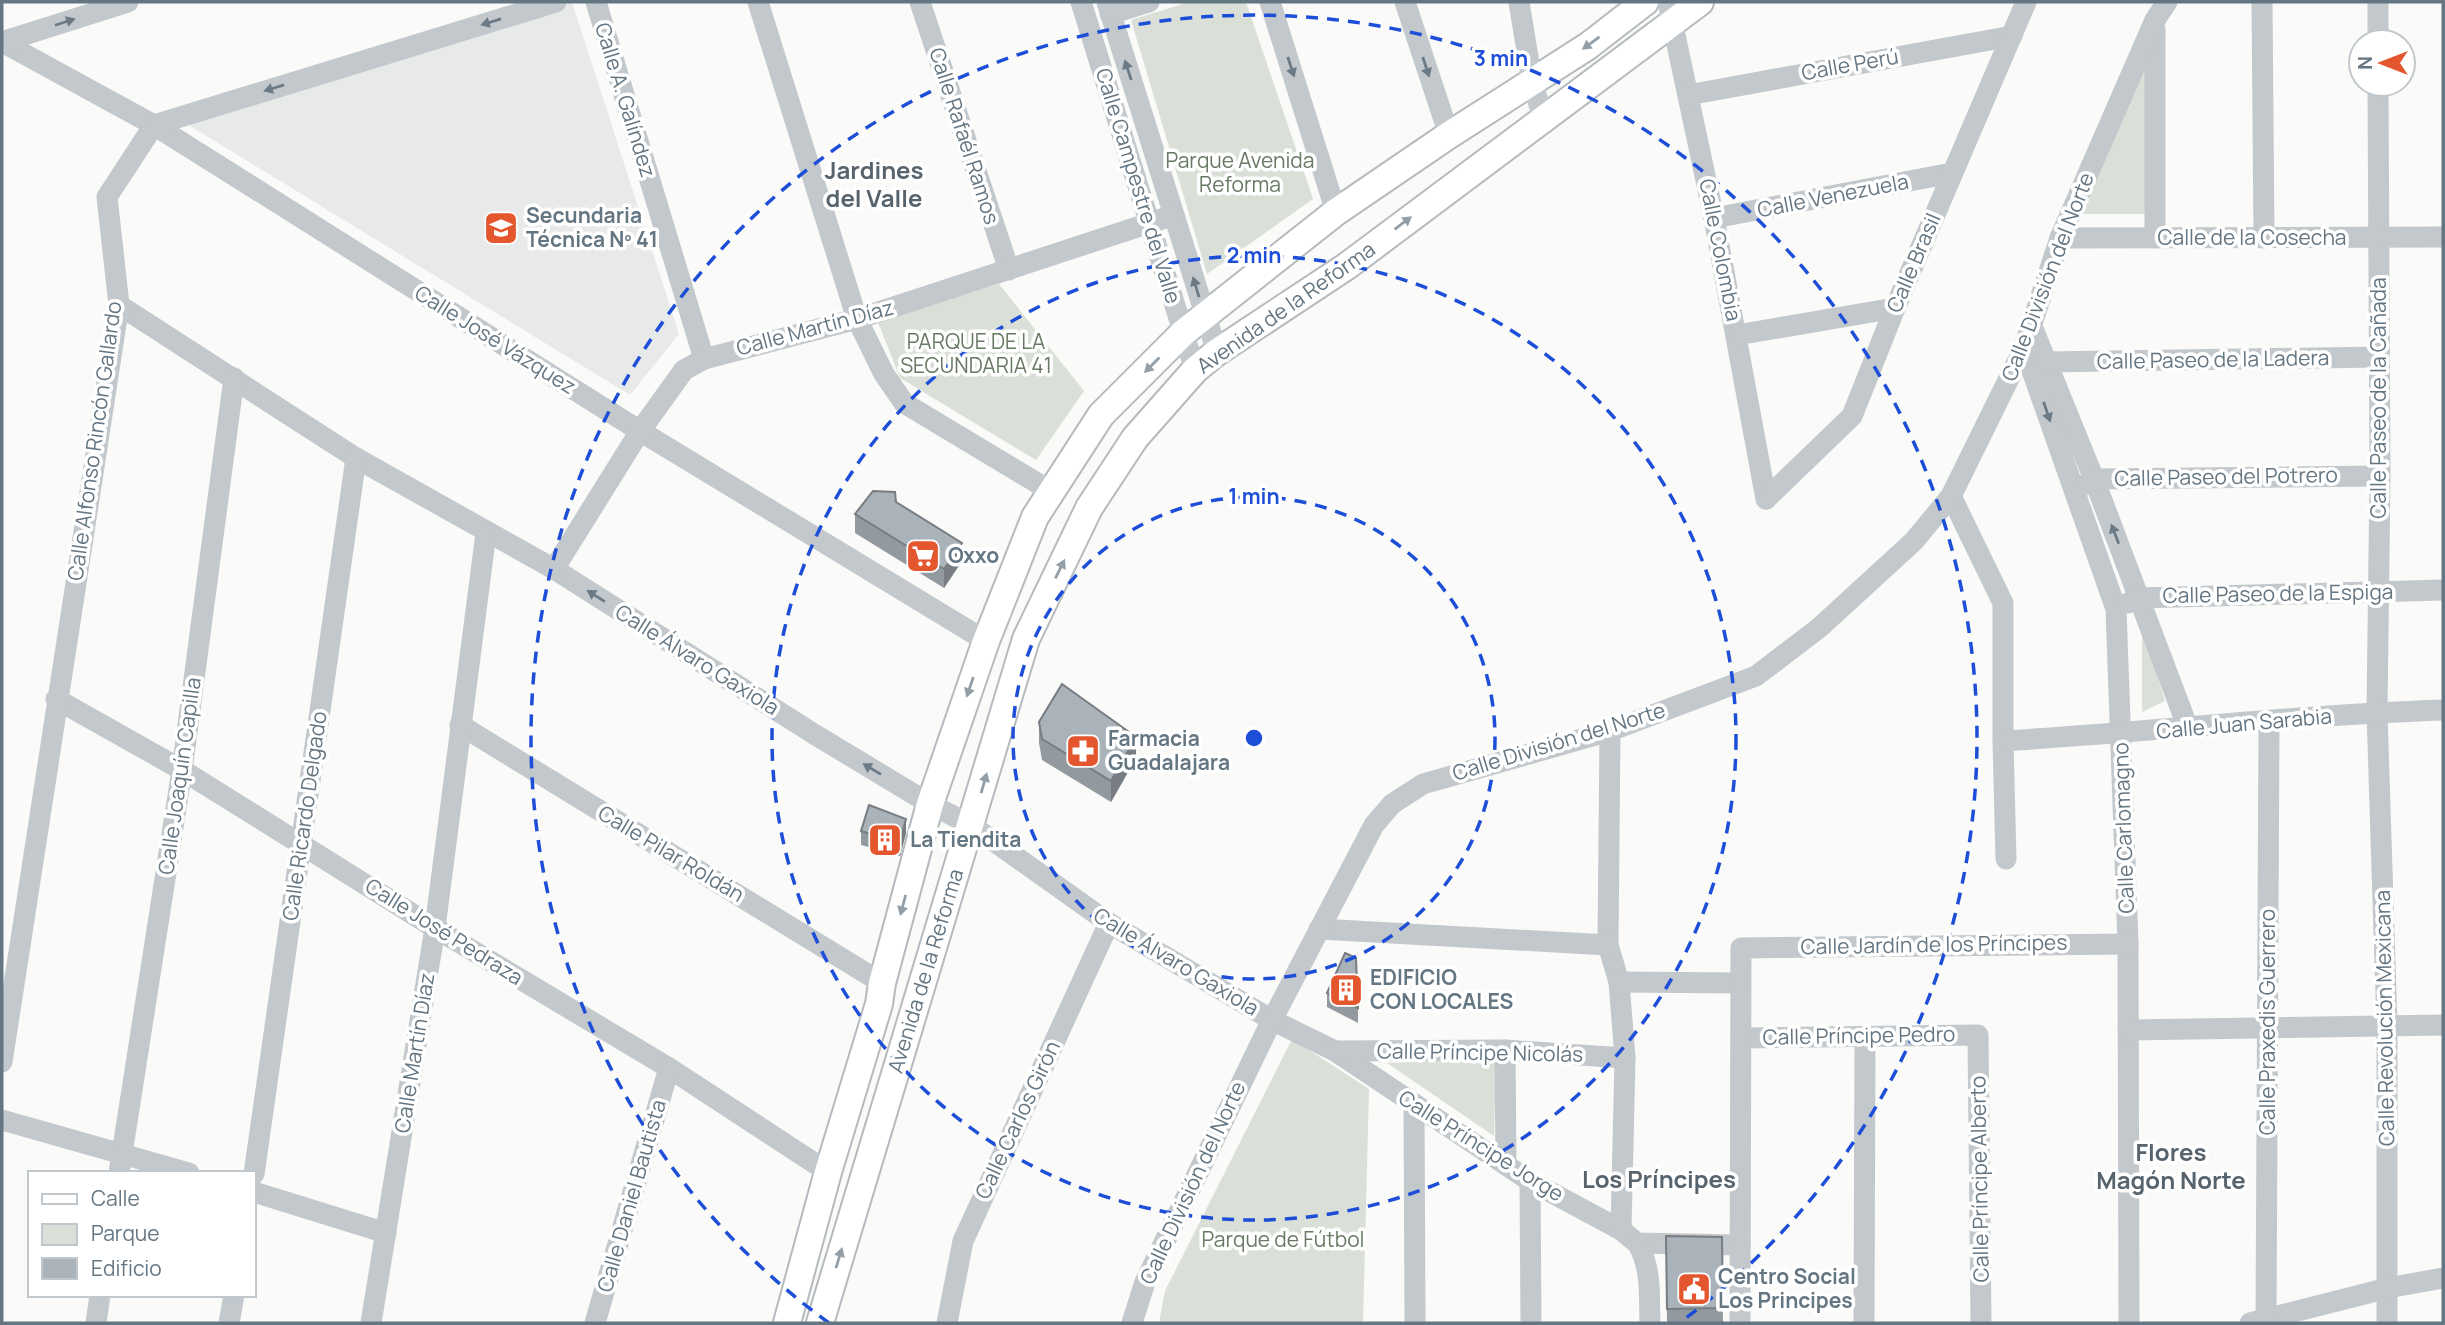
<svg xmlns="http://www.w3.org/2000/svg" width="2445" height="1325" font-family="Manrope,sans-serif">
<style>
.built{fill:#e8e9e9}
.green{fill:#dadfd7}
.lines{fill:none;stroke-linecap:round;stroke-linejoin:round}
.major-casing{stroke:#b5babe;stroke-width:30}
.minor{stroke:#c3c8cc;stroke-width:21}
.major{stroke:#fff;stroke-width:26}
.wall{fill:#929a9f}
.shaded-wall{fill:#777d82}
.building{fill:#aab3b9;stroke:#777d82;stroke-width:2}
.oneway{fill:#6a7a87}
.oneway2{fill:#939fa8}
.ring{fill:none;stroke:#1d4ed8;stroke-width:3.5;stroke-dasharray:12 9}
.labels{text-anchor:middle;stroke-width:7;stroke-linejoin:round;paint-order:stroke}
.street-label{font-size:21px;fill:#657683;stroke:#fff}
.park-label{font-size:21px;fill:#687a64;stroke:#fff}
.poi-label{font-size:21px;font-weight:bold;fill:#657683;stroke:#fff;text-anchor:start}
.quarter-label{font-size:24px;font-weight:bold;fill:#57646e;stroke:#fff}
.centre{fill:#1d4ed8;stroke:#fff;stroke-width:3.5}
.ring-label{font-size:21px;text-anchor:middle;font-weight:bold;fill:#1d4ed8;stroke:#fff;stroke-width:7;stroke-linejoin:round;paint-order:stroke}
</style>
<rect width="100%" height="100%" fill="#fafaf8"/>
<path class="built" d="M572 2 679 334 630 395 182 121Z"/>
<g class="green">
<path d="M1189 2H1246L1313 199 1207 274 1131 20Z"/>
<path d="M2151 39 2146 214H2081Z"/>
<path d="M999 284 1084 391 1036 460 900 378 877 320Z"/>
<path d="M2142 625 2165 701 2142 712Z"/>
<path d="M1292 1039 1369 1089 1363 1323H1159L1165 1291Z"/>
<path d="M1496 1057 1494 1136 1387 1063Z"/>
</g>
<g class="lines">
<g class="major-casing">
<g id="major">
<path d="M787 1323 828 1172 879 1004 882 983 930 804 986 641 1035 517 1101 415 1183 333 1336 212 1449 135 1588 46 1645 2"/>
<path d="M820 1323 1026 639 1089 508 1135 438 1195 370 1217 352 1347 266 1700 2"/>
</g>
</g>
<g class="minor">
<path d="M596 2 704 359"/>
<path d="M758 2 857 319 884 374 904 403 1052 492"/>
<path d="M920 2 1009 270"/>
<path d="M1081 2 1195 370"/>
<path d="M1107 2 1217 352"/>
<path d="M1270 2 1336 212"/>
<path d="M1405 2 1449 135"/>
<path d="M1519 2 1532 82 1543 117"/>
<path d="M1668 2 1714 218 1766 499"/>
<path d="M2262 2 2264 238"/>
<path d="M2378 2V42"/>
<path d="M1110 14 1149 2"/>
<path d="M2 42 154 125 640 431 986 641"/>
<path d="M2 42 128 2"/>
<path d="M2378 84 2380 476 2377 712 2387 1026V1323"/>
<path d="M1688 95 2012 36"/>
<path d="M1714 218 1952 173"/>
<path d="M2060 238 2443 237"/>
<path d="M2155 238V29"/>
<path d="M119 305 356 458 554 569 814 734 930 804 971 825 1109 923 1272 1020 1335 1051 1530 1181 1621 1230 1637 1243 1740 1245"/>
<path d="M2031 324 2094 479 2188 728"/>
<path d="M1737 335 1895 308"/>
<path d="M2024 348 2116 609 2128 944 2129 1323"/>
<path d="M2046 362 2379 357"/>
<path d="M2085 485 2094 479 2380 476"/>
<path d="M1951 496 2003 603V741L2006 859"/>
<path d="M1766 499 1852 416 1895 308 2026 2"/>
<path d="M554 569 640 431 684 370 704 359 857 319 1174 215"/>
<path d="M2128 603 2139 598 2443 590"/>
<path d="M56 699 182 770 435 928 669 1068 828 1172"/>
<path d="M460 725 882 983"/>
<path d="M1610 731 1608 945 1619 982 1625 1058 1621 1230"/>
<path d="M2003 741C2150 732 2296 715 2443 710"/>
<path d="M1319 929 1608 945"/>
<path d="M1619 982 1740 983"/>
<path d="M2128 1030 2443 1025"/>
<path d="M1741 1038 1978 1035 1981 1323"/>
<path d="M1505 1050 1506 1165"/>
<path d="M1335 1051 1505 1050 1625 1058"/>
<path d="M2 1062 119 305 107 197 154 125 556 2"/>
<path d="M1414 1105 1415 1323"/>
<path d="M2 1120 189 1173"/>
<path d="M119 1173 182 770 234 378"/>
<path d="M254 1174 356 458"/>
<path d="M1530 1181 1531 1323"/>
<path d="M254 1192 386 1233"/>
<path d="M1637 1243C1652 1267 1649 1296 1650 1323"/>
<path d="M96 1323 100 1295"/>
<path d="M229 1323 234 1295"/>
<path d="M371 1323 435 928 486 533"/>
<path d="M595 1323 669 1068"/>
<path d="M947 1323 963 1241 1109 923"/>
<path d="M1132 1323 1145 1282 1272 1020 1374 825 1392 804 1423 784 1610 731 1756 676 1819 628 1914 541 1951 496 2024 348 2060 238 2155 20 2167 2"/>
<path d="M1740 1323 1741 948 2128 944"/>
<path d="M1864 1323 1865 1037"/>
<path d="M2250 1323 2388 1288 2443 1278"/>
<path d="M2266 1323 2269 722"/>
</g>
<use href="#major" class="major"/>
</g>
<g class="wall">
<path d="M896 502 962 561 944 588 855 533V514Z"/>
<path d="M1039 722 1136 758 1111 802 1042 760 1039 743Z"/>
<path d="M861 831 906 833 900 856 861 845Z"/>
<path d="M1327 993 1358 1008V1023L1327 1007Z"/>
<path d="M1666 1236 1722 1237 1723 1323H1667Z"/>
</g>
<g class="shaded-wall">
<path d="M962 543V561L944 588V569Z"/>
<path d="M1136 737V758L1111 802V781Z"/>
<path d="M906 819V833L900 856V842Z"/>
</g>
<g class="building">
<path d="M873 491 895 492 896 502 962 543 944 569 855 514Z"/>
<path d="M1062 684 1136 737 1111 781 1042 739 1039 722Z"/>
<path d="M869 805 906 819 900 842 861 831Z"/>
<path d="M1345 953 1356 958 1358 1008 1327 993Z"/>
<path d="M1666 1236 1722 1237 1723 1308 1667 1309Z"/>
</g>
<defs><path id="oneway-solid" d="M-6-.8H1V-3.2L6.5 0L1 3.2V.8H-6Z" transform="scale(1.75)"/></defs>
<g class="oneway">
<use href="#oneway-solid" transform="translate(65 22) rotate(-18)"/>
<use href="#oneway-solid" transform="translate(491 22) rotate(163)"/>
<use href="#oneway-solid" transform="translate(1291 67) rotate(72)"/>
<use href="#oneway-solid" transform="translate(1426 67) rotate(72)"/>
<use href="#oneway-solid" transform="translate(1128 70) rotate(-108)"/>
<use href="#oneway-solid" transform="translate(274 88) rotate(163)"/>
<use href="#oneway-solid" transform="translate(1196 287) rotate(-107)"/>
<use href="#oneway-solid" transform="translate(2047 412) rotate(71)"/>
<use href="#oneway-solid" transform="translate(2115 534) rotate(-111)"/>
<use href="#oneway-solid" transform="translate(596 596) rotate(-148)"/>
<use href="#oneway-solid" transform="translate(872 769) rotate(-149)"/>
</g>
<g class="oneway2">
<use href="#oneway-solid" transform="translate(1591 43) rotate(144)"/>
<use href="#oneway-solid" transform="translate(1403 223) rotate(-37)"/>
<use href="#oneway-solid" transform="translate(1152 365) rotate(135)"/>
<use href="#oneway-solid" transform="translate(1060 569) rotate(-64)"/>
<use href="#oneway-solid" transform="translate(970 687) rotate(109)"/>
<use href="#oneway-solid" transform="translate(984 783) rotate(-74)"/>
<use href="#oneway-solid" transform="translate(903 905) rotate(105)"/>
<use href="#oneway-solid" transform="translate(839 1258) rotate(-73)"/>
</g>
<g class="ring">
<circle cx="1254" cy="738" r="241"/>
<circle cx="1254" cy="738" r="482"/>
<path d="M829 1323A723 723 0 1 1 1679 1323"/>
</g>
<defs>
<g id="school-square" transform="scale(1.75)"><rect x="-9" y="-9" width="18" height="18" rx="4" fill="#e4572e" stroke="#fff"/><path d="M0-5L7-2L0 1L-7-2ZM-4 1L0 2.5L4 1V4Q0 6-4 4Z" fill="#fff"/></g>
<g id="supermarket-square" transform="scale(1.75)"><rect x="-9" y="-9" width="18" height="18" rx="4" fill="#e4572e" stroke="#fff"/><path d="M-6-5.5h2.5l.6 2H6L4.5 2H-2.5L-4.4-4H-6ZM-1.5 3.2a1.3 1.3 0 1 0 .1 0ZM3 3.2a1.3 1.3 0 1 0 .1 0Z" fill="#fff"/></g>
<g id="pharmacy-square" transform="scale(1.75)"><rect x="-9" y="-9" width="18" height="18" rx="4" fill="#e4572e" stroke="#fff"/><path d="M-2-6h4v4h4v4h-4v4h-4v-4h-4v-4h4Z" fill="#fff"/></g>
<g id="building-square" transform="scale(1.75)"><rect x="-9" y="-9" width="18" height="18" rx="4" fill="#e4572e" stroke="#fff"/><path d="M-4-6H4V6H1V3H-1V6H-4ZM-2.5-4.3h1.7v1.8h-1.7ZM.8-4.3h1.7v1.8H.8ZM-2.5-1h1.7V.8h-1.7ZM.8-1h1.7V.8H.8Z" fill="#fff"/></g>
<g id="civic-square" transform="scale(1.75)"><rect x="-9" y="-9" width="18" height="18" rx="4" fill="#e4572e" stroke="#fff"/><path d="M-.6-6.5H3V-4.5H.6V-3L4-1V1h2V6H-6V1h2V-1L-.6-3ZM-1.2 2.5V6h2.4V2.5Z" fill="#fff"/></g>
</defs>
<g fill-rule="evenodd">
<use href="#school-square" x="501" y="228"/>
<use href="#supermarket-square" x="923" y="556"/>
<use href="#pharmacy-square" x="1083" y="751"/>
<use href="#building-square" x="885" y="840"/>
<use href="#building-square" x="1346" y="990"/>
<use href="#civic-square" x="1694" y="1289"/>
</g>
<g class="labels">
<g class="street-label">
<text transform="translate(1850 65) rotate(-10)" y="7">Calle Perú</text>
<text transform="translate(625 100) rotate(73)" y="7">Calle A. Galíndez</text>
<text transform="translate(964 136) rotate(72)" y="7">Calle Rafaél Ramos</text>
<text transform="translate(1138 186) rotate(73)" y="7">Calle Campestre del Valle</text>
<text transform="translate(1833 196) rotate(-11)" y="7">Calle Venezuela</text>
<text x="2252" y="245">Calle de la Cosecha</text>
<text transform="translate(1720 250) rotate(79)" y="7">Calle Colombia</text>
<text transform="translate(1914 263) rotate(-67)" y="7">Calle Brasil</text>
<text transform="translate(2048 277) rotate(-69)" y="7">Calle División del Norte</text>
<text transform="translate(1286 308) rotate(-35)" y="7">Avenida de la Reforma</text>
<text transform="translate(815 328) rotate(-15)" y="7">Calle Martín Díaz</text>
<text transform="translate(495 340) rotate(32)" y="7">Calle José Vázquez</text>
<text transform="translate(2213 360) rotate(-1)" y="7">Calle Paseo de la Ladera</text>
<text transform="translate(2379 398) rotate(-90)" y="7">Calle Paseo de la Cañada</text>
<text transform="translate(95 441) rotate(-82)" y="7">Calle Alfonso Rincón Gallardo</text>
<text transform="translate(2226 477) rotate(-1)" y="7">Calle Paseo del Potrero</text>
<text transform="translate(2278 594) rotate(-1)" y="7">Calle Paseo de la Espiga</text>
<text transform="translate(697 660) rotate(32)" y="7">Calle Álvaro Gaxiola</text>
<text transform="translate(2244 724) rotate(-5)" y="7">Calle Juan Sarabia</text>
<text transform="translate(1559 742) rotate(-17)" y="7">Calle División del Norte</text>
<text transform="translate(180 776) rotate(-82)" y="7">Calle Joaquín Capilla</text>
<text transform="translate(305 816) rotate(-82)" y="7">Calle Ricardo Delgado</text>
<text transform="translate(2124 828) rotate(-92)" y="7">Calle Carlomagno</text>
<text transform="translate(671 854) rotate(31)" y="7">Calle Pilar Roldán</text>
<text transform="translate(444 932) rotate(32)" y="7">Calle José Pedraza</text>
<text transform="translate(1934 945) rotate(-1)" y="7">Calle Jardín de los Príncipes</text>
<text transform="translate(1176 962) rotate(31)" y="7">Calle Álvaro Gaxiola</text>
<text transform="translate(926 971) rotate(-73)" y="7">Avenida de la Reforma</text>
<text transform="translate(2385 1018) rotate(-91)" y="7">Calle Revolución Mexicana</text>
<text transform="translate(2268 1022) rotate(-90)" y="7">Calle Praxedis Guerrero</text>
<text transform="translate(1859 1036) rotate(-1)" y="7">Calle Príncipe Pedro</text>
<text transform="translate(415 1053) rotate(-81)" y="7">Calle Martín Díaz</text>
<text transform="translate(1480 1053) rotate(1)" y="7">Calle Príncipe Nicolás</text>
<text transform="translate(1018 1120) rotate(-65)" y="7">Calle Carlos Girón</text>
<text transform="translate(1481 1146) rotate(32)" y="7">Calle Príncipe Jorge</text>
<text transform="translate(1980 1179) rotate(-91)" y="7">Calle Príncipe Alberto</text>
<text transform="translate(1193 1183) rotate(-65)" y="7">Calle División del Norte</text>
<text transform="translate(632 1196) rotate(-74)" y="7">Calle Daniel Bautista</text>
</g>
<g class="park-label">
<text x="1240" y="168">Parque Avenida<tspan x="1240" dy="24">Reforma</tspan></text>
<text x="976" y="349">PARQUE DE LA<tspan x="976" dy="24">SECUNDARIA 41</tspan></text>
<text x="1283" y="1247">Parque de Fútbol</text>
</g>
<g class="poi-label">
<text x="526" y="223">Secundaria<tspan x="526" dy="24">Técnica Nº 41</tspan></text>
<text x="948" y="563">Oxxo</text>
<text x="1108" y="746">Farmacia<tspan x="1108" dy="24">Guadalajara</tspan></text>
<text x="910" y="847">La Tiendita</text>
<text x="1370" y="985">EDIFICIO<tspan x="1370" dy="24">CON LOCALES</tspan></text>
<text x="1718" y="1284">Centro Social<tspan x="1718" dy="24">Los Principes</tspan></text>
</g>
<g class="quarter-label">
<text x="874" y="179">Jardines<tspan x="874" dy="28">del Valle</tspan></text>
<text x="2171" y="1161">Flores<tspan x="2171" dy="28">Magón Norte</tspan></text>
<text x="1659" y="1188">Los Príncipes</text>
</g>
</g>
<circle cx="1254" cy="738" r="10" class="centre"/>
<g class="ring-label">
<text x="1501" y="66">3 min</text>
<text x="1254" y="263">2 min</text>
<text x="1254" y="504">1 min</text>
</g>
<rect width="2445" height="1325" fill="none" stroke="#657683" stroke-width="7"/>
<rect x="28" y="1171" width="228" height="126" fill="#ffffff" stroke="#c1c8cd" stroke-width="2"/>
<rect x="42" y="1194" width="35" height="10" fill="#ffffff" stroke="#c1c8cd" stroke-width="2"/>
<text x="91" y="1206" font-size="21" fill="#657683">Calle</text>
<rect x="42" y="1224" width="35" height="21" fill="#dadfd7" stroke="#c1c8cd" stroke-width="2"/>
<text x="91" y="1241" font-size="21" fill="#657683">Parque</text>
<rect x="42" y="1258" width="35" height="21" fill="#aab3b9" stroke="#c1c8cd" stroke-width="2"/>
<text x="91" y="1276" font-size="21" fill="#657683">Edificio</text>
<g transform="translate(2382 63) rotate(270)"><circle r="33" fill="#ffffff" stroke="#c1c8cd" stroke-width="2"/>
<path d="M0-5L12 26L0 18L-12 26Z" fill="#e4572e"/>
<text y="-10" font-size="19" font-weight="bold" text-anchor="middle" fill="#657683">N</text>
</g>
</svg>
